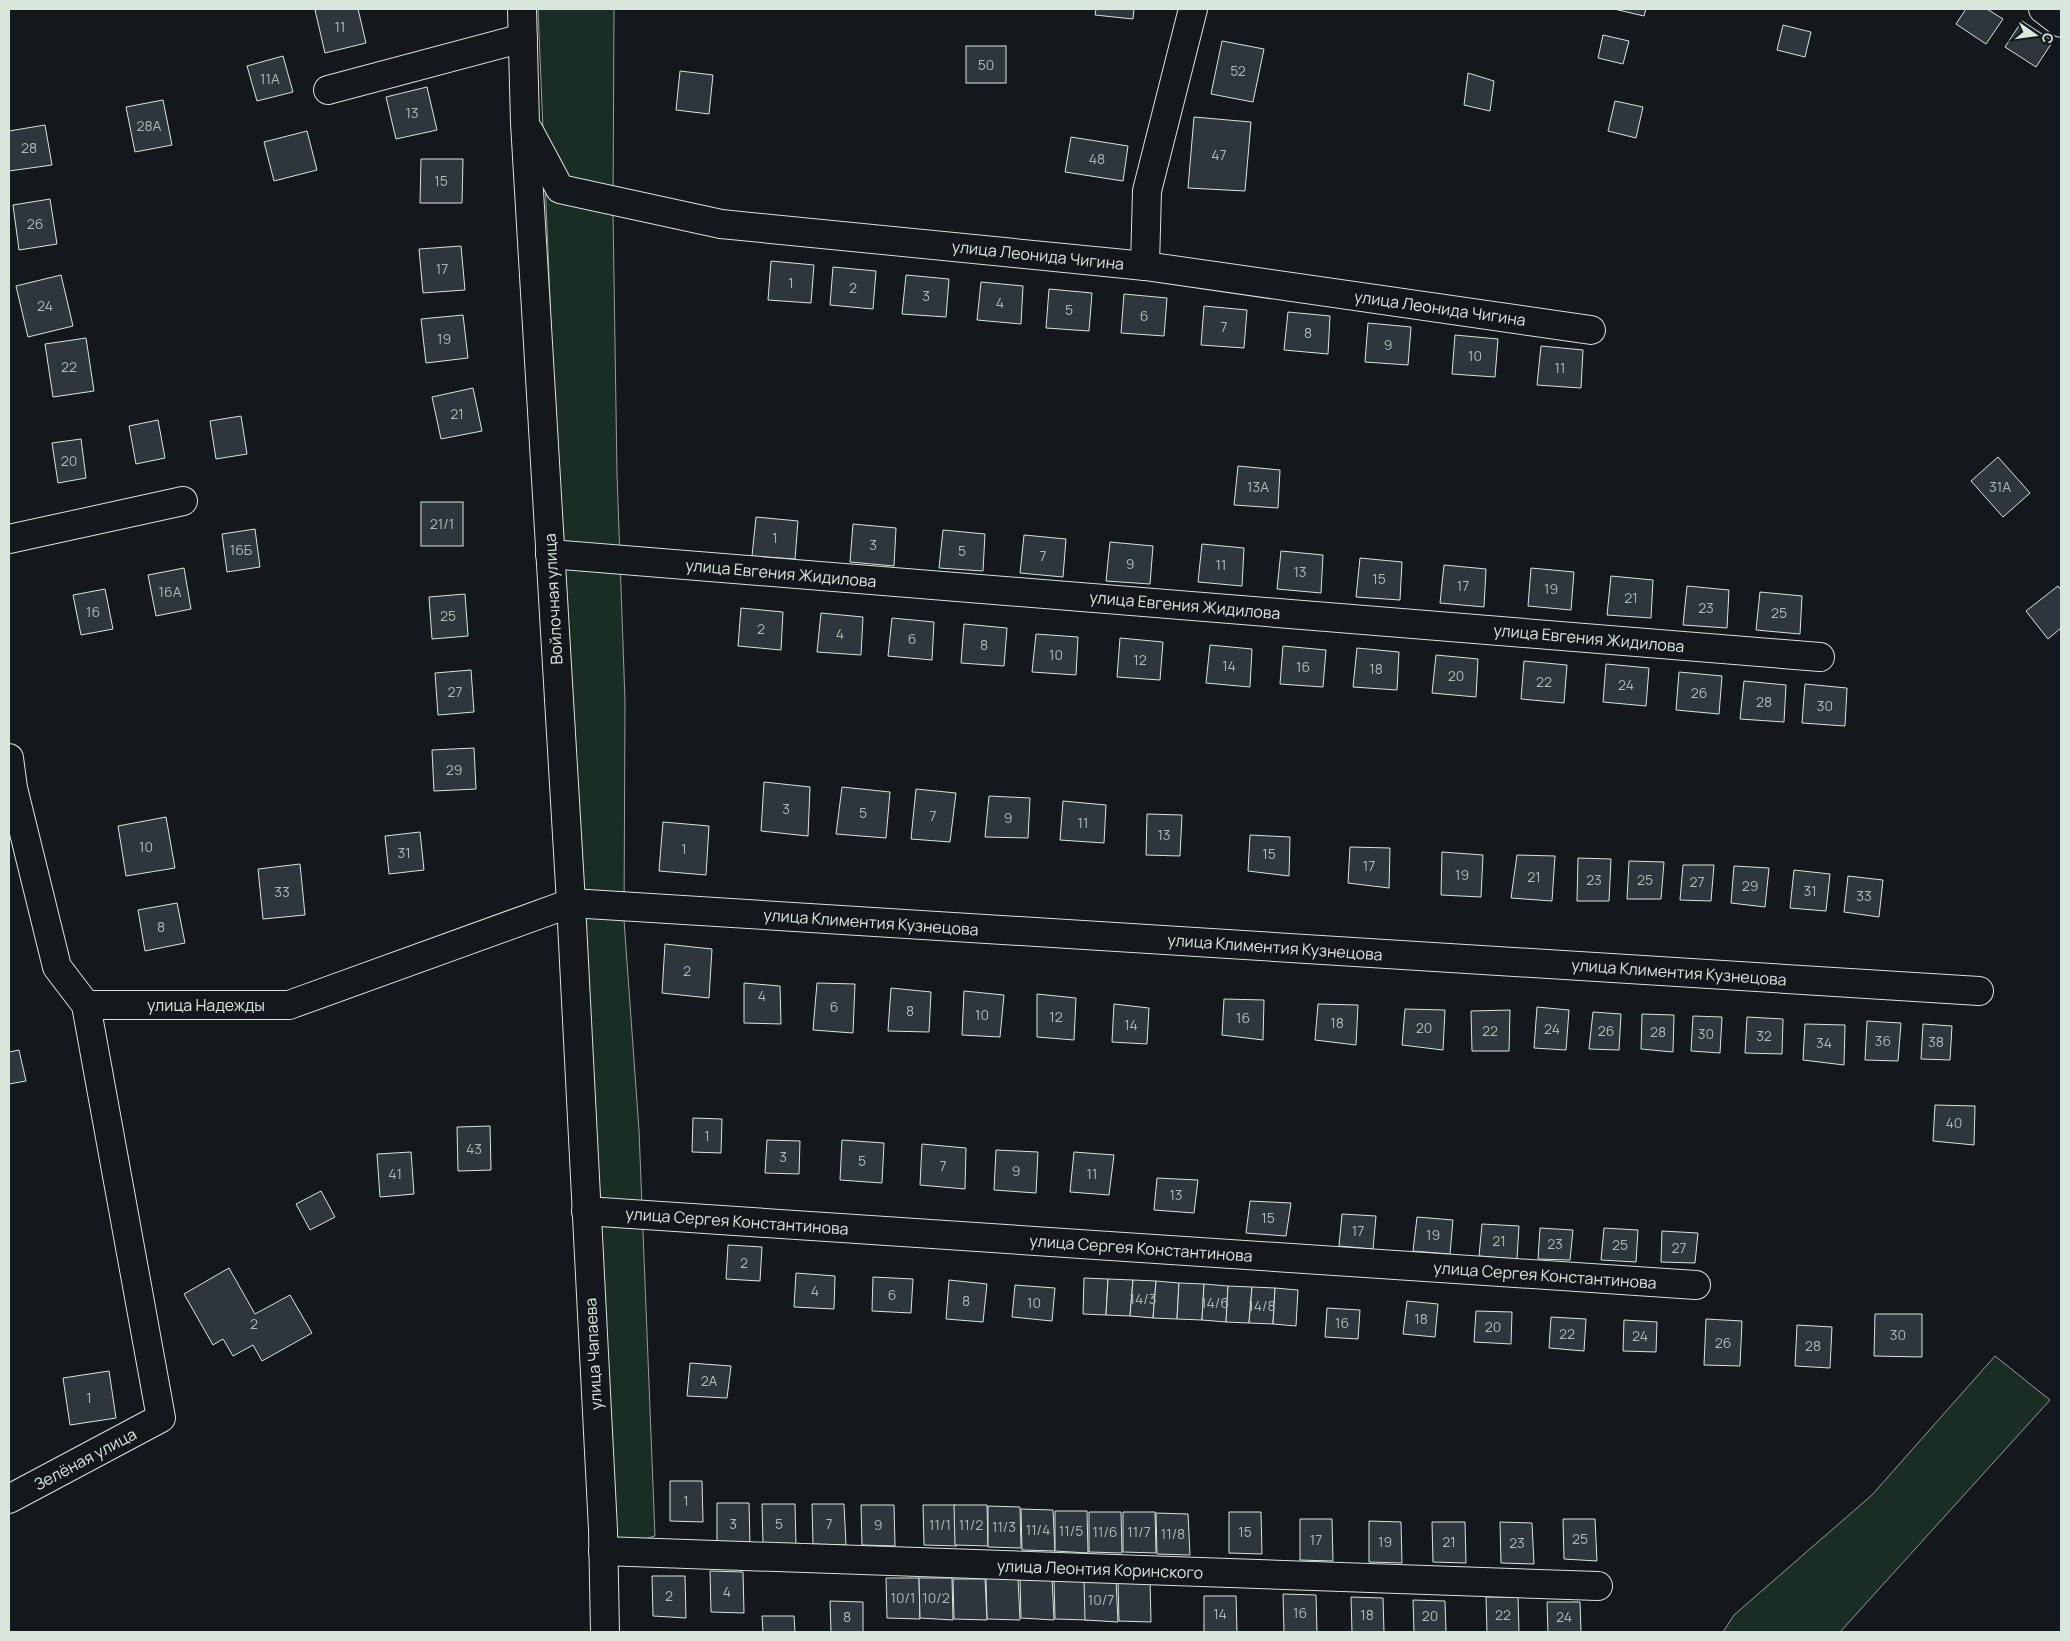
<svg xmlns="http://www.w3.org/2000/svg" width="2070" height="1641" font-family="Manrope,sans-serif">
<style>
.green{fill:#1a2d24;stroke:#939e99}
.building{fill:#2c363c;stroke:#d8e6dc}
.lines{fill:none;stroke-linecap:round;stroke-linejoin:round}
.minor-casing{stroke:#d8e6dc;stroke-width:30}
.minor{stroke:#14181c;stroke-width:28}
.labels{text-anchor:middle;stroke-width:4;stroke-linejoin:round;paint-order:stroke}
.number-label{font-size:14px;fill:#adbab4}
.street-label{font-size:16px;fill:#d8e6dc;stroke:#14181c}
</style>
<rect width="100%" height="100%" fill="#14181c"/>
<g class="green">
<path d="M538 9H614L613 212 617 474 625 701 624 920 639 1130 655 1536 619 1546 610 1521 556 445Z"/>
<path d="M1995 1356 2050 1400 1840 1632H1723L1734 1615 1872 1495Z"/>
</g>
<g class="building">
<path d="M319 9H358L366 43 325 53 315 10Z"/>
<path d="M1096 9H1134L1133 19 1095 15Z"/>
<path d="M1614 9H1646L1644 16Z"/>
<path d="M1966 9H1987L2003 19 1986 44 1956 24Z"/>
<path d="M2022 21 2053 41 2036 67 2005 47Z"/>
<path d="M1783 25 1811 32 1805 57 1777 50Z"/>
<path d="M1603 35 1629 41 1623 64 1598 58Z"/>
<path d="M1222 41 1264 49 1253 102 1211 94Z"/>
<rect x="966" y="46" width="40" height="37"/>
<path d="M283 56 293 92 257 101 247 66Z"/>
<path d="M680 71 713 75 709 114 676 110Z"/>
<path d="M1468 73 1494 81 1490 111 1464 105Z"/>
<path d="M427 87 437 130 396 139 386 97Z"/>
<path d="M163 100 172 145 135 152 126 107Z"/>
<path d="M1615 101 1643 107 1636 138 1608 131Z"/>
<path d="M1194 117 1251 122 1245 191 1188 188Z"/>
<path d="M45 125 52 165 9 171V131Z"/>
<path d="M307 131 317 170 274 181 264 142Z"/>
<path d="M1071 137 1128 146 1123 181 1065 172Z"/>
<path d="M421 159H463L462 203H420Z"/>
<path d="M50 199 57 244 19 250 13 205Z"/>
<path d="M461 246 465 290 423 293 419 249Z"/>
<path d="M771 261 814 265 811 303 768 300Z"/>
<path d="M833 267 876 271 873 309 830 305Z"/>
<path d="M61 275 73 326 28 337 16 286Z"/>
<path d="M906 275 949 279 946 317 902 314Z"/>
<path d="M981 282 1023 286 1021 324 977 320Z"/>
<path d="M1049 289 1092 293 1089 331 1046 328Z"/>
<path d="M1124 294 1167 298 1164 336 1121 333Z"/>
<path d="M1204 306 1247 310 1244 348 1201 345Z"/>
<path d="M1288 312 1330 316 1328 354 1284 350Z"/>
<path d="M463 315 468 358 426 363 421 319Z"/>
<path d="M1368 323 1411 327 1408 365 1365 362Z"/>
<path d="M1455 335 1498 339 1495 377 1452 374Z"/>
<path d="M86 338 94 391 53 397 45 344Z"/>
<path d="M1541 346 1583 350 1581 388 1537 385Z"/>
<path d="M473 388 482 431 441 439 432 397Z"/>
<path d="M241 416 247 454 216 459 210 421Z"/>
<path d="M158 420 165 458 136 464 129 426Z"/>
<path d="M81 439 86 478 58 483 52 443Z"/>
<path d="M1998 457 2030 493 2003 517 1971 481Z"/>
<path d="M1238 466 1280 470 1278 508 1234 505Z"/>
<rect x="421" y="502" width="42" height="44"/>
<path d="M756 517 798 521 795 559 752 556Z"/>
<path d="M853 524 896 528 894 566 850 562Z"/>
<path d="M255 529 260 567 227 572 222 534Z"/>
<path d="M943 530 985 534 983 571 939 568Z"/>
<path d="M1024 535 1066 539 1063 577 1020 573Z"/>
<path d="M1110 542 1153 546 1150 584 1106 581Z"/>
<path d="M1202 544 1244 548 1242 586 1198 582Z"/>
<path d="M1281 551 1323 555 1321 593 1277 589Z"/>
<path d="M1360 558 1402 562 1400 600 1356 597Z"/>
<path d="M1444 565 1486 569 1484 607 1440 603Z"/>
<path d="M184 568 191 609 156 616 148 575Z"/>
<path d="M1531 568 1574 572 1571 610 1528 606Z"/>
<path d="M1611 576 1653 580 1651 618 1607 615Z"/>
<path d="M1687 586 1729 590 1727 628 1683 625Z"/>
<path d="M2058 586 2061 590V628L2048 639 2026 611Z"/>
<path d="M105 589 113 629 81 635 73 595Z"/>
<path d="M1760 592 1802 596 1800 634 1756 630Z"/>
<path d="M465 594 468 636 432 639 429 597Z"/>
<path d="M741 608 783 612 781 650 738 646Z"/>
<path d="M821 613 863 617 861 655 817 652Z"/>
<path d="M892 618 934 622 932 660 888 656Z"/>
<path d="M964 624 1007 628 1004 666 961 663Z"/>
<path d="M1036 634 1078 637 1076 675 1032 672Z"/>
<path d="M1120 638 1163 642 1160 680 1117 677Z"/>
<path d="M1210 645 1252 649 1250 687 1206 683Z"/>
<path d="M1283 646 1326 650 1323 687 1280 684Z"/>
<path d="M1357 648 1399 652 1397 690 1353 687Z"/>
<path d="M1436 655 1478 659 1476 697 1432 693Z"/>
<path d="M1524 661 1567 665 1564 703 1521 699Z"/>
<path d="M1606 664 1649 668 1646 706 1603 702Z"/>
<path d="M471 670 474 712 438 715 435 673Z"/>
<path d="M1679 672 1722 676 1719 714 1676 710Z"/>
<path d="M1744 681 1786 685 1784 722 1740 719Z"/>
<path d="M1805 684 1847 688 1845 726 1802 723Z"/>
<path d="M474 748 476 789 434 791 432 750Z"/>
<path d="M764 782 810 787 808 836 761 831Z"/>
<path d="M842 787 890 792 886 838 836 834Z"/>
<path d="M916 789 956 793 950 842 911 839Z"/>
<path d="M989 796 1030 798 1028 838 985 837Z"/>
<path d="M1063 801 1106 805 1104 843 1060 840Z"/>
<path d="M1147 814 1182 815 1180 856 1146 855Z"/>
<path d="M166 817 175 868 126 876 118 826Z"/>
<path d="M663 822 709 826 706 875 659 871Z"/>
<path d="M420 832 424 870 389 874 385 836Z"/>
<path d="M1250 835 1290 837 1289 876 1248 871Z"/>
<path d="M1350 847 1390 848 1389 888 1348 883Z"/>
<path d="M1442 852 1483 855 1481 897 1441 895Z"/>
<path d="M1517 855 1555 856 1552 901 1511 898Z"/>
<path d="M1578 858 1611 859 1609 901H1577Z"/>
<path d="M1629 861 1664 862 1661 899H1627Z"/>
<path d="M300 864 305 915 263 919 258 869Z"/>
<path d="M1683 865H1714L1711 901 1680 900Z"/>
<path d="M1734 866 1769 868 1765 907 1731 903Z"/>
<path d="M1794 870 1830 874 1826 911 1790 908Z"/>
<path d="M1848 876 1883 880 1879 917 1844 912Z"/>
<path d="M177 903 185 943 145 951 138 910Z"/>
<path d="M665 944 712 949 709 998 662 993Z"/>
<path d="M744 983 780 986 781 1024 744 1023Z"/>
<path d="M817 983 855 984 853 1033 813 1030Z"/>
<path d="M891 988 931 992 929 1032 888 1031Z"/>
<path d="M964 991 1004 995 1000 1037 962 1035Z"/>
<path d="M1037 994 1076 998 1074 1040 1037 1037Z"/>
<path d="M1224 999 1264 1000 1263 1040 1222 1035Z"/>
<path d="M1114 1004 1149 1008 1147 1044 1112 1042Z"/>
<path d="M1318 1004 1358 1005 1356 1045 1315 1040Z"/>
<path d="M1537 1007 1569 1010 1566 1050 1534 1048Z"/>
<path d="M1405 1009 1445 1010 1443 1050 1402 1045Z"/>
<path d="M1510 1010 1509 1051H1472L1471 1011Z"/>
<path d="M1593 1012 1621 1014 1619 1050 1589 1049Z"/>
<path d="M1642 1014 1674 1015 1673 1052 1641 1049Z"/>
<path d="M1693 1016 1722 1017 1720 1053 1691 1051Z"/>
<path d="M1747 1017 1783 1019 1782 1054 1745 1053Z"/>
<path d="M1867 1021 1901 1023 1898 1061 1865 1060Z"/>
<path d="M1805 1024 1845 1025 1844 1065 1803 1060Z"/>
<path d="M1923 1024 1952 1026 1950 1060 1921 1059Z"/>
<path d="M19 1050 26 1081 9 1084V1052Z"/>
<path d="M1935 1105 1975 1106 1974 1145 1933 1141Z"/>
<path d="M693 1118 722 1119 721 1153 692 1152Z"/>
<path d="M490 1126 491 1170 458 1171 457 1127Z"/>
<path d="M767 1140 800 1141 799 1174 765 1173Z"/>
<path d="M842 1140 884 1143 882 1183 840 1180Z"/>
<path d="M922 1144 966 1148 965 1189 920 1185Z"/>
<path d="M996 1150 1038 1152 1036 1193 994 1190Z"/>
<path d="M411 1152 414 1194 380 1197 377 1154Z"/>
<path d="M1074 1152 1114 1155 1109 1195 1070 1192Z"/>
<path d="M1157 1178 1198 1180 1194 1213 1154 1210Z"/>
<path d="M321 1191 335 1217 310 1230 296 1204Z"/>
<path d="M1250 1201 1291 1203 1286 1236 1246 1233Z"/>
<path d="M1342 1214 1376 1216 1373 1249 1339 1246Z"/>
<path d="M1417 1217 1453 1220 1450 1254 1413 1251Z"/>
<path d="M1482 1224 1519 1226 1517 1259 1479 1256Z"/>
<path d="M1540 1228 1573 1230 1570 1260 1538 1259Z"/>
<path d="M1604 1228 1638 1230 1636 1262 1601 1260Z"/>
<path d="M1662 1231 1698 1233 1695 1263 1661 1262Z"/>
<path d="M728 1245 762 1247 760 1281 726 1279Z"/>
<path d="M229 1268 255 1314 290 1295 312 1333 262 1361 253 1345 233 1356 223 1339 213 1345 184 1294Z"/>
<path d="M796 1273 835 1276 834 1309 794 1307Z"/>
<path d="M873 1277 913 1279 911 1313 872 1311Z"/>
<path d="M1084 1278 1108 1279 1106 1315 1083 1314Z"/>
<path d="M1108 1279 1133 1280 1130 1316 1106 1315Z"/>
<path d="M949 1280 987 1284 983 1322 946 1319Z"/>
<path d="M1133 1280 1156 1281 1153 1318 1130 1316Z"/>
<path d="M1156 1281 1179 1283 1177 1319 1153 1318Z"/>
<path d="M1179 1283 1204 1284 1202 1320 1177 1319Z"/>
<path d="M1204 1284 1228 1286 1226 1322 1202 1320Z"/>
<path d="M1015 1285 1055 1288 1052 1321 1012 1317Z"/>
<path d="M1228 1286 1252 1287 1249 1323 1226 1322Z"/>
<path d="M1252 1287 1275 1288 1273 1324 1249 1323Z"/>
<path d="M1275 1288 1298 1290 1296 1326 1273 1324Z"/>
<path d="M1407 1301 1438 1304 1435 1337 1403 1334Z"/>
<path d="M1327 1308 1360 1310 1358 1339 1325 1337Z"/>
<path d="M1476 1311 1512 1312 1511 1344 1474 1342Z"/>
<path d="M1875 1314H1922V1357L1874 1356Z"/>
<path d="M1551 1317 1586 1319 1584 1351 1549 1348Z"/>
<path d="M1706 1319 1742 1321 1740 1366 1704 1365Z"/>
<path d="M1624 1320 1657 1322 1656 1352 1623 1351Z"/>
<path d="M1797 1325 1832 1327 1830 1368 1795 1366Z"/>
<path d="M690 1363 731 1366 727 1398 687 1396Z"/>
<path d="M109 1371 116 1418 70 1425 63 1378Z"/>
<path d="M670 1481H702L703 1522 670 1521Z"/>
<path d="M717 1503H749L750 1545 717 1544Z"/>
<path d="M762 1504H795L796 1546 763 1544Z"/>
<path d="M812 1504H844L846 1545 813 1544Z"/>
<path d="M861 1505H894L895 1546 862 1545Z"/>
<path d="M923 1505H956L957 1546 924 1545Z"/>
<path d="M954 1505H987L988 1546 955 1545Z"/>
<path d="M988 1506 1020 1507 1021 1548 988 1547Z"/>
<path d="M1021 1509 1053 1510 1055 1551 1022 1550Z"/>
<path d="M1055 1511H1087L1088 1553 1055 1551Z"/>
<path d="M1089 1512H1121L1122 1553 1089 1552Z"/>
<path d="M1123 1512H1155L1156 1553 1123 1552Z"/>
<path d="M1229 1512H1261L1262 1554 1229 1553Z"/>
<path d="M1156 1513 1188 1514 1190 1555 1157 1554Z"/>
<path d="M1300 1519H1332L1333 1561 1300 1560Z"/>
<path d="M1563 1519H1595L1597 1561 1564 1559Z"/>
<path d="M1369 1521 1401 1522 1402 1563 1369 1562Z"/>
<path d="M1432 1522H1465L1466 1563 1433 1562Z"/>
<path d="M1500 1522 1532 1523 1534 1564 1501 1563Z"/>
<path d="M710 1571 743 1572 744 1613 711 1612Z"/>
<path d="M652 1576H685L686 1618 653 1616Z"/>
<path d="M886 1578H919L920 1619 887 1618Z"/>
<path d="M919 1578H952L953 1620 920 1618Z"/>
<path d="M986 1578 1018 1579 1020 1620 987 1619Z"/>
<path d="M1020 1578H1052L1054 1620 1021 1618Z"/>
<path d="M953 1579H985L987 1620 954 1619Z"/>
<path d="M1054 1579H1086L1088 1620 1055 1619Z"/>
<path d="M1084 1580H1116L1118 1622 1085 1620Z"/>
<path d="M1118 1581H1150L1151 1622 1119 1621Z"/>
<path d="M1283 1594 1316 1595 1317 1632H1284Z"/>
<path d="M1204 1596H1236L1237 1632H1204Z"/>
<path d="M1351 1597 1383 1598 1384 1632H1352Z"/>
<path d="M1486 1597H1518L1519 1632H1487Z"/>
<path d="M1413 1600 1445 1601 1446 1632H1414Z"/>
<path d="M830 1601 863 1602V1632H831Z"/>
<path d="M1547 1602H1580L1581 1632H1548Z"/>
<path d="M762 1616H794L795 1632H763Z"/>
</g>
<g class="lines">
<g class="minor-casing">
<g id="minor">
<path d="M522 9 525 123 571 903 603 1530 605 1632"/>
<path d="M2043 9 2061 23"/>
<path d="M328 90 523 38"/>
<path d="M529 131 560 189 721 224 1145 266 1591 330"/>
<path d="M1145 266 1147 191 1193 9"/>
<path d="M9 539 183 501"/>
<path d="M550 554 1820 657"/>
<path d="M9 758 13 788 57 967 86 1005H289L571 903 1979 991"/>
<path d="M586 1211 1696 1285"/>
<path d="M9 1499 161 1418 86 1005"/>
<path d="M603 1551 1598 1586"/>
</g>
</g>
<use href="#minor" class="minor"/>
</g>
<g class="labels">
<g class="number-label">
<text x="340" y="32">11</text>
<text x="986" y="70">50</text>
<text x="1238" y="76">52</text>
<text x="270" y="84">11А</text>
<text x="412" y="118">13</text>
<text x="149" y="131">28А</text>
<text x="29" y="153">28</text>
<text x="1219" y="160">47</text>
<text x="1097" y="164">48</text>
<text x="441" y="186">15</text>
<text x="35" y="229">26</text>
<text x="442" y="274">17</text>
<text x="791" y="288">1</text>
<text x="853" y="293">2</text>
<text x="926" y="301">3</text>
<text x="1000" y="308">4</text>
<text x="45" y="311">24</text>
<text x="1069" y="315">5</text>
<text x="1144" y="321">6</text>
<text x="1224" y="332">7</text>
<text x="1308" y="338">8</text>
<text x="444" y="344">19</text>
<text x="1388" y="350">9</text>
<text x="1475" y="361">10</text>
<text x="69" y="372">22</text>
<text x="1560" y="373">11</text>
<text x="457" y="419">21</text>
<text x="69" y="466">20</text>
<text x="1258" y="492">13А</text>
<text x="2000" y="492">31А</text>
<text x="442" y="529">21/1</text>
<text x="775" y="543">1</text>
<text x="873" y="550">3</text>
<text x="241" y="555">16Б</text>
<text x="962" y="556">5</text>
<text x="1043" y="561">7</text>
<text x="1130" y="569">9</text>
<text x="1221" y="570">11</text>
<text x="1300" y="577">13</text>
<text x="1379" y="584">15</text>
<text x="1463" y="591">17</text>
<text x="1551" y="594">19</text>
<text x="170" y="597">16А</text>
<text x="1631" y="603">21</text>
<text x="1706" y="613">23</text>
<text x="93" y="617">16</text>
<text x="1779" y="618">25</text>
<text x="448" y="621">25</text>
<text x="761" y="634">2</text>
<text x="840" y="639">4</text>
<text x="912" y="644">6</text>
<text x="984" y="650">8</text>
<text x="1056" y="660">10</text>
<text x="1140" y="665">12</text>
<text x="1229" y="671">14</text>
<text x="1303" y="672">16</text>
<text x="1376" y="674">18</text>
<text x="1456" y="681">20</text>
<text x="1544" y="687">22</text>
<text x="1626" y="690">24</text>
<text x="455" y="697">27</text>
<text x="1699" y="698">26</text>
<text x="1764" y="707">28</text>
<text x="1825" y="711">30</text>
<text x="454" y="775">29</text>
<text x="786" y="814">3</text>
<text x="863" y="818">5</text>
<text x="933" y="821">7</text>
<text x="1008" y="823">9</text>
<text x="1083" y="828">11</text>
<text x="1164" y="840">13</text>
<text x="146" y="852">10</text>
<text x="684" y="854">1</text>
<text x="404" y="858">31</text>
<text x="1269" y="859">15</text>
<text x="1369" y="871">17</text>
<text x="1462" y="880">19</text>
<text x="1534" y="882">21</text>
<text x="1594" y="885">23</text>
<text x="1645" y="885">25</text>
<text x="1697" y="887">27</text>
<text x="1750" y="891">29</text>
<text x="1810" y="896">31</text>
<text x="282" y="897">33</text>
<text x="1864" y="901">33</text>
<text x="161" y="932">8</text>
<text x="687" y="976">2</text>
<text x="762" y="1001">4</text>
<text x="834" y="1012">6</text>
<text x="910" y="1016">8</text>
<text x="982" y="1020">10</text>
<text x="1056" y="1022">12</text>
<text x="1243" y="1023">16</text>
<text x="1337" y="1028">18</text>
<text x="1131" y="1030">14</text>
<text x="1424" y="1033">20</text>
<text x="1552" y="1034">24</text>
<text x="1490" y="1036">22</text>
<text x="1606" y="1036">26</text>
<text x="1658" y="1037">28</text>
<text x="1706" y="1039">30</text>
<text x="1764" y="1041">32</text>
<text x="1883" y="1046">36</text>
<text x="1936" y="1047">38</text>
<text x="1824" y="1048">34</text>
<text x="1954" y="1128">40</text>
<text x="707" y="1141">1</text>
<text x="474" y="1154">43</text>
<text x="783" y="1162">3</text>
<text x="862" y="1166">5</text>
<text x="943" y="1171">7</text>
<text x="1016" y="1176">9</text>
<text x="395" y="1179">41</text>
<text x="1092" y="1179">11</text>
<text x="1176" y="1200">13</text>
<text x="1268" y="1223">15</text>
<text x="1358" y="1236">17</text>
<text x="1433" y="1240">19</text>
<text x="1499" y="1246">21</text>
<text x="1555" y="1249">23</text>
<text x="1620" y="1250">25</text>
<text x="1679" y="1253">27</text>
<text x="744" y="1268">2</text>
<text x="815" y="1296">4</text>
<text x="892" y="1300">6</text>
<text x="1143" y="1304">14/3</text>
<text x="966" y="1306">8</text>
<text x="1034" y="1308">10</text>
<text x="1215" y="1308">14/6</text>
<text x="1262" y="1311">14/8</text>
<text x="1421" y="1324">18</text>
<text x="1342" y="1328">16</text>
<text x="254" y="1329">2</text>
<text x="1493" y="1332">20</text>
<text x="1567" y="1339">22</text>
<text x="1898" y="1340">30</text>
<text x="1640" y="1341">24</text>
<text x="1723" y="1348">26</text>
<text x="1813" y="1351">28</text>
<text x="709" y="1386">2А</text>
<text x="89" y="1403">1</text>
<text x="686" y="1506">1</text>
<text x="733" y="1529">3</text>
<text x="779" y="1529">5</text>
<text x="829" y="1529">7</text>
<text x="878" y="1530">9</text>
<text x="940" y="1530">11/1</text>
<text x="971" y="1530">11/2</text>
<text x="1004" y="1532">11/3</text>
<text x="1038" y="1535">11/4</text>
<text x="1071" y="1536">11/5</text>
<text x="1105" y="1537">11/6</text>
<text x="1139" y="1537">11/7</text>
<text x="1245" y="1537">15</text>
<text x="1173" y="1539">11/8</text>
<text x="1580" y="1544">25</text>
<text x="1316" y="1545">17</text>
<text x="1385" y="1547">19</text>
<text x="1449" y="1547">21</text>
<text x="1517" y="1548">23</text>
<text x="727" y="1597">4</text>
<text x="669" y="1601">2</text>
<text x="903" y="1603">10/1</text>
<text x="936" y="1603">10/2</text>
<text x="1101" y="1605">10/7</text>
<text x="1300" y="1618">16</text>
<text x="1220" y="1619">14</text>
<text x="1367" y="1620">18</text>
<text x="1503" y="1620">22</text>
<text x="1430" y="1621">20</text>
<text x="847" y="1622">8</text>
<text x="1564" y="1622">24</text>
</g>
<g class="street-label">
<text transform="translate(1038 255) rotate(6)" y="6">улица Леонида Чигина</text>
<text transform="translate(1440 308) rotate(8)" y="6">улица Леонида Чигина</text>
<text transform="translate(781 573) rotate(5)" y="6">улица Евгения Жидилова</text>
<text transform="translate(553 599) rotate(-93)" y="6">Войлочная улица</text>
<text transform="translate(1185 605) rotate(5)" y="6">улица Евгения Жидилова</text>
<text transform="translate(1589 638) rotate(5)" y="6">улица Евгения Жидилова</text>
<text transform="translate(871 922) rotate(4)" y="6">улица Климентия Кузнецова</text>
<text transform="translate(1275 947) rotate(4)" y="6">улица Климентия Кузнецова</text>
<text transform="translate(1679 972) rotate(4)" y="6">улица Климентия Кузнецова</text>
<text x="206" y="1011">улица Надежды</text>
<text transform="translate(737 1221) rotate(4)" y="6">улица Сергея Константинова</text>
<text transform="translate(1141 1248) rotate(4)" y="6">улица Сергея Константинова</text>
<text transform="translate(1545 1275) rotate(4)" y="6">улица Сергея Константинова</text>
<text transform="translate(593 1354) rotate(-93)" y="6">улица Чапаева</text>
<text transform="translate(85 1459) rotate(-28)" y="6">Зелёная улица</text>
<text transform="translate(1100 1569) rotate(2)" y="6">улица Леонтия Коринского</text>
</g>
</g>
<rect width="2070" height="1641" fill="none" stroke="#d8e6dc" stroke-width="20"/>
<g transform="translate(2035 35) rotate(104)" stroke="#14181c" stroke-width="4" paint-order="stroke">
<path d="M0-4L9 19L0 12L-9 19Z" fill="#d8e6dc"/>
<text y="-8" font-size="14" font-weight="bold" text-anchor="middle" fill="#d8e6dc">С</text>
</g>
</svg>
